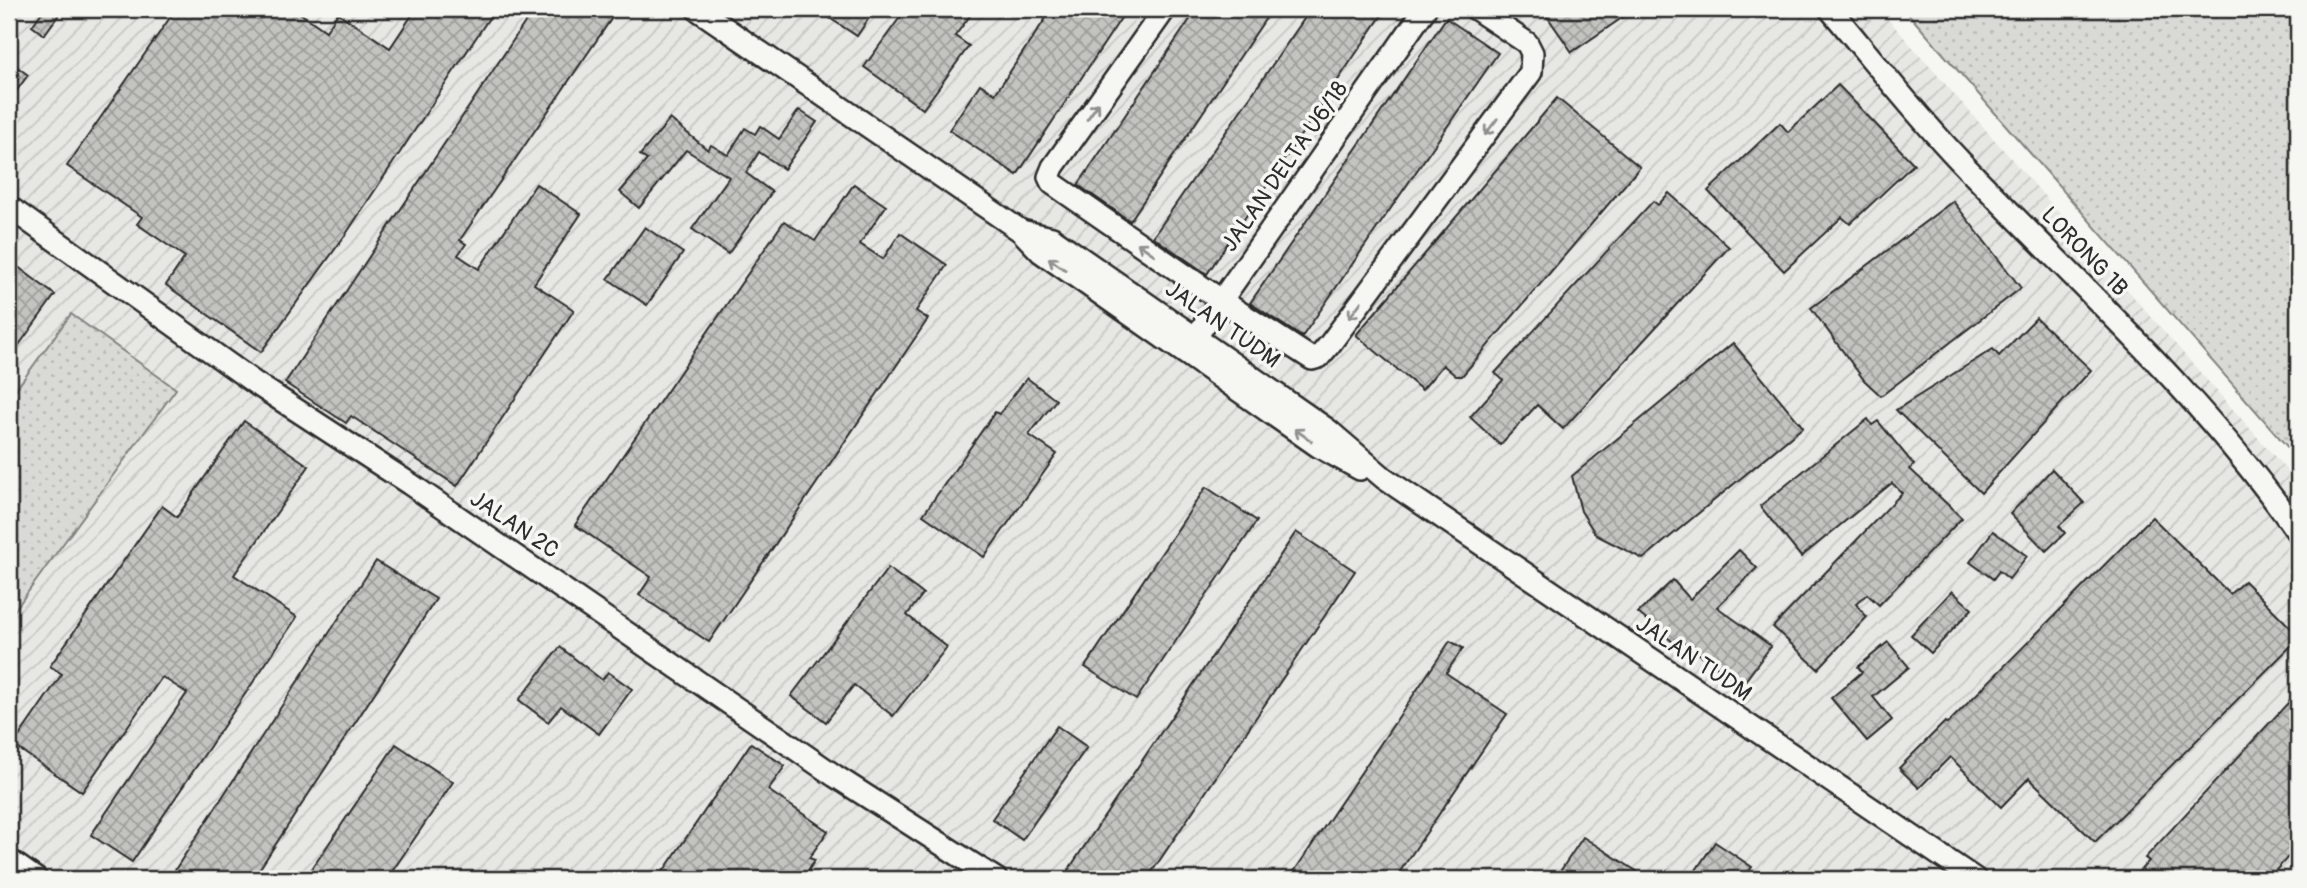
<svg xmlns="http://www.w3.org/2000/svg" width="2307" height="888" font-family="Pangolin,sans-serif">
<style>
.industrial{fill:url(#industrial-furrows)}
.grass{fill:url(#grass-dots);stroke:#828280;stroke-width:2}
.building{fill:url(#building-cross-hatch);stroke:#2b2b2b;stroke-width:2}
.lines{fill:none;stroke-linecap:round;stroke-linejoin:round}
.minor-casing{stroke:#2b2b2b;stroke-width:26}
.minor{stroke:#f6f6f2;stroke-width:21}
.oneway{stroke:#90908e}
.labels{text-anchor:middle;stroke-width:7;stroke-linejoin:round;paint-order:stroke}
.street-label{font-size:23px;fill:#2b2b2b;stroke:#f6f6f2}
</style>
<defs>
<pattern id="industrial-furrows" width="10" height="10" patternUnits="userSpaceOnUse" patternTransform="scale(1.75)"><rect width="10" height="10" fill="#e7e7e3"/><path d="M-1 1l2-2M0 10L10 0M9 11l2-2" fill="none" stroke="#c6c6c3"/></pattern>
<pattern id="grass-dots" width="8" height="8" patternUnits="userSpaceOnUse" patternTransform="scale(1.75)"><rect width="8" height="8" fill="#d9d9d5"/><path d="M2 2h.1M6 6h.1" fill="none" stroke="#babab7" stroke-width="1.8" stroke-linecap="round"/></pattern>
<pattern id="building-cross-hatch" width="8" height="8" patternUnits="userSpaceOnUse" patternTransform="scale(1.75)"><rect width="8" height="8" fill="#c3c3c0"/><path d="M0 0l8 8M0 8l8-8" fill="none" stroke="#9f9f9c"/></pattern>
</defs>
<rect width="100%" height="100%" fill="#f6f6f2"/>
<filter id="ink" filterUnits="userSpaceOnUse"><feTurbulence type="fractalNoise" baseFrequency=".0143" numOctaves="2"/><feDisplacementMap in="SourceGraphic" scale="14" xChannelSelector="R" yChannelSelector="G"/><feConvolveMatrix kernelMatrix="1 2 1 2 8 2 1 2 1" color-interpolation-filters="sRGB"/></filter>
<g filter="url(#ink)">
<path class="industrial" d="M9 9H1879L2298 483V879H9Z"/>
<g class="grass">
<path d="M1904 9H2298V459Z"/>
<path d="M71 314 176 389 9 618V399Z"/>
</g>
<g class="building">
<path d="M44 9H63L44 35 32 26Z"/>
<path d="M176 9H294L326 31 338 13 390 48 416 9H495L346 234 261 352 166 285 185 257 137 224 142 217 67 166Z"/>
<path d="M534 9H618L460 240 466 244 458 255 479 269 536 184 581 214 534 284 574 310 457 486 351 416 346 423 285 383Z"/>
<path d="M816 9H875L857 36Z"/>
<path d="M906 9H975L955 36 969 46 923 109 864 67Z"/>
<path d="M1052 9H1127L1017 175 949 130 980 84 995 94Z"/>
<path d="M1197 9H1272L1130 221 1078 185Z"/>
<path d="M1311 9H1386L1207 274 1153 237Z"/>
<path d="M1542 9H1635L1572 52Z"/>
<path d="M1446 18 1498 53 1302 337 1250 303Z"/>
<path d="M9 61 28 75 9 101Z"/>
<path d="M1838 85 1914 164 1850 224 1842 217 1784 271 1708 191 1780 123 1788 132Z"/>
<path d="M1557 98 1640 167 1462 376H1456L1443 365 1422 390 1356 335Z"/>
<path d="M799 110 817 122 784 169 759 152 746 173 772 192 728 254 692 229 729 177 686 150 639 208 620 192 647 160 640 155 670 119 708 150 711 145 728 155 745 128 755 134 760 126 779 139Z"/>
<path d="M854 184 886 206 860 244 883 259 900 233 947 265 916 311 928 319 709 642 639 595 651 577 575 525 784 221 815 241Z"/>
<path d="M1669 193 1729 247 1563 429 1537 405 1500 445 1470 417 1503 380 1495 373 1653 201 1658 205Z"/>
<path d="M1953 201 2021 288 1881 396 1864 380 1811 308Z"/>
<path d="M645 227 683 253 647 305 608 279Z"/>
<path d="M9 260 55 295 9 359Z"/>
<path d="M2036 318 2091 370 1981 493 1896 410 1993 349 1999 356Z"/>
<path d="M1733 343 1803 427 1643 559 1596 535 1581 511 1572 476Z"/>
<path d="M1027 378 1056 400 1029 435 1057 454 984 557 923 515 995 412 999 414Z"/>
<path d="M1868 419 1872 425 1878 421 1914 465 1910 469 1962 518 1879 605 1867 594 1856 604 1867 617 1818 669 1773 627 1902 493 1892 483 1801 557 1760 506Z"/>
<path d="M244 421 309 466 234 575 297 617 132 862 91 835 187 693 162 677 82 792 13 745 62 674 50 666 162 506 177 517Z"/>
<path d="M2052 469 2084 503 2059 526 2065 533 2046 551 2010 514Z"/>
<path d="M1206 487 1257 521 1136 700 1085 667Z"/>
<path d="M2152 517 2230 594 2244 581 2298 635V639L2095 842 2029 778 2001 807 1950 757 1919 788 1899 768 1945 722 1947 724Z"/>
<path d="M1993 531 2027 556 2009 579 1999 571 1993 579 1970 562Z"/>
<path d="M1296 532 1355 571 1147 879H1078L1067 872Z"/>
<path d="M1739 550 1757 568 1717 607 1771 646 1742 685 1677 638 1674 643 1638 613 1673 580 1690 599Z"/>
<path d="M376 561 436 599 253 879H169Z"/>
<path d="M888 568 923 594 907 615 947 647 893 716 854 685 826 722 791 696Z"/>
<path d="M1952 591 1972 609 1931 653 1911 635Z"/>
<path d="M1450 641 1463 648 1446 673 1507 714 1395 879H1289Z"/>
<path d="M1888 642 1909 667 1873 697 1892 720 1867 741 1831 698 1862 672 1858 667Z"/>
<path d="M560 647 602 680 608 672 632 689 599 734 561 706 548 722 519 700Z"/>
<path d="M2298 692V846L2268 879H2132L2149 861 2145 858Z"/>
<path d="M1057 726 1087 747 1022 840 992 819Z"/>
<path d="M751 743 785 766 768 790 828 831 809 858 815 860 804 877 799 873 795 879H658Z"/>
<path d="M396 744 453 782 387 879H305Z"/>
<path d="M1583 837 1649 879H1555Z"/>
<path d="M1715 842 1752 867 1744 879H1690Z"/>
</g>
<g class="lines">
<g class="minor-casing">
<g id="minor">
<path d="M697 9 1021 231 1041 252 1318 446 1360 469"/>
<path d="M1165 9 1053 167 1049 177 1052 183 1222 301 1312 359 1319 357 1330 344 1531 72 1532 53 1527 43 1476 9"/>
<path d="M1830 9C1873 60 1915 114 1961 162 2076 282 2203 396 2298 533"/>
<path d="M9 207 255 383 410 484 835 776 996 879"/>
<path d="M1021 231 1052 238 1328 430 1384 478 1975 879"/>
<path d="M1188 348 1425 9"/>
<path d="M9 860 36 879"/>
</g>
</g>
<use href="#minor" class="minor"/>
</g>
<defs><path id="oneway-shaft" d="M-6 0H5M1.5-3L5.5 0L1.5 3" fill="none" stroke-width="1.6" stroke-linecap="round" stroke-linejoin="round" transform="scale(1.75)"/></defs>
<g class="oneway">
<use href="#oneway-shaft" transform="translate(1093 111) rotate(-55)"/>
<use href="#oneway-shaft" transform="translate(1491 127) rotate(127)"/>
<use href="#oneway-shaft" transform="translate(1146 249) rotate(-145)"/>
<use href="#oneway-shaft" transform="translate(1057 264) rotate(-145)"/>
<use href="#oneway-shaft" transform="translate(1355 310) rotate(127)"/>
<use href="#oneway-shaft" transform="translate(1303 435) rotate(-145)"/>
</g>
</g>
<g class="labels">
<g class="street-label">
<text transform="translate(1284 166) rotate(-55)" y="8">JALAN DELTA U6/18</text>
<text transform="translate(2085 251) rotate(46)" y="8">LORONG 1B</text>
<text transform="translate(1223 324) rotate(35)" y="8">JALAN TUDM</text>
<text transform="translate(515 524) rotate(34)" y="8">JALAN 2C</text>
<text transform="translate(1694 658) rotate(34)" y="8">JALAN TUDM</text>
</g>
</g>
<rect width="2307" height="888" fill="none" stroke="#f6f6f2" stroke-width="35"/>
<rect x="18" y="18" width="2272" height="853" fill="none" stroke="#2b2b2b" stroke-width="2.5" filter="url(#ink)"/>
</svg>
